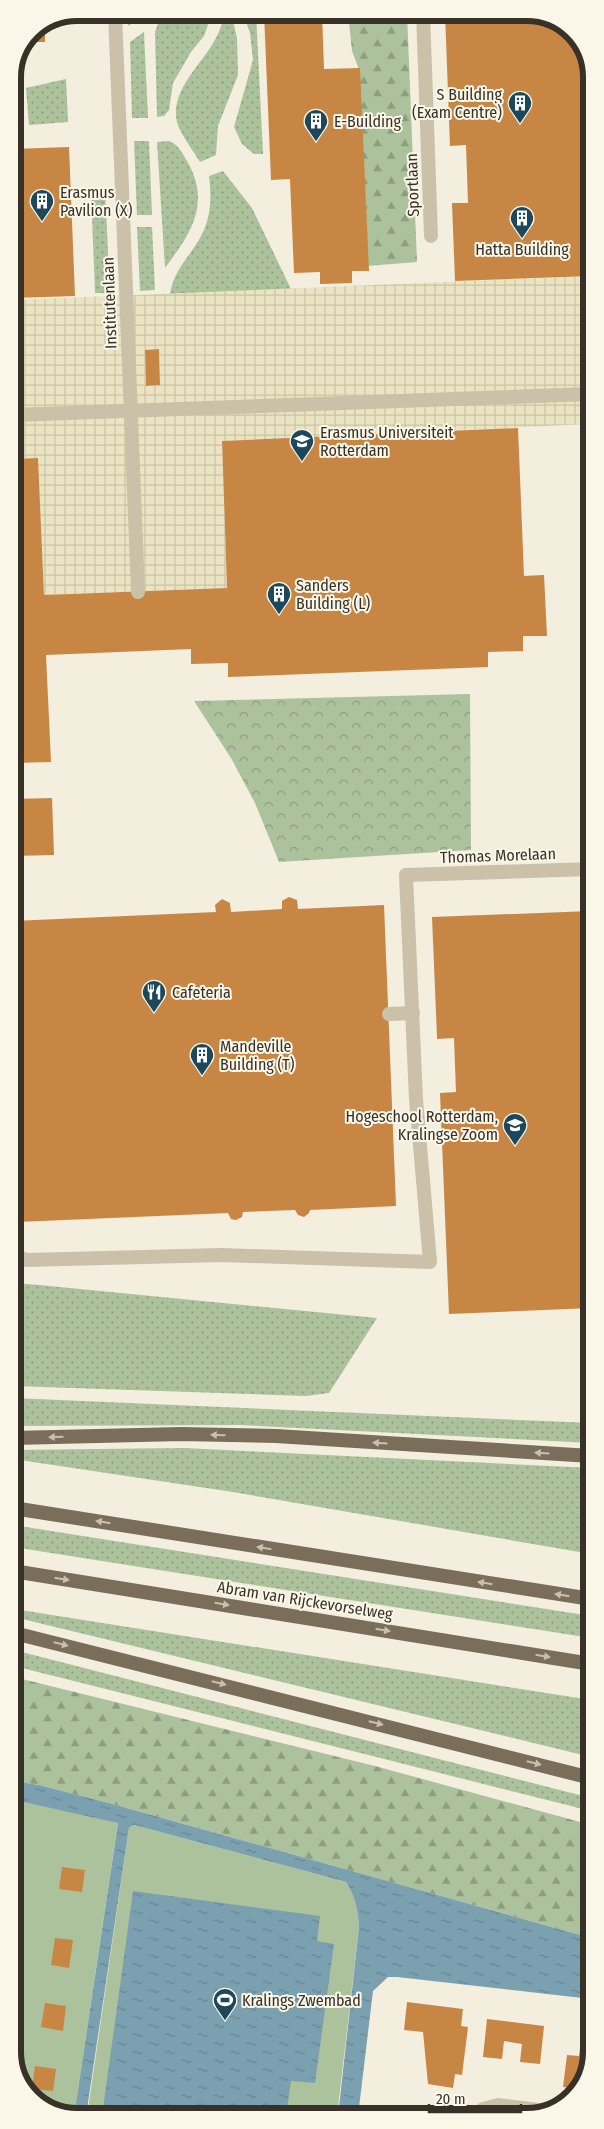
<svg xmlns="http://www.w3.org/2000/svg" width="604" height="2129" font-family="'Fira Sans Condensed',sans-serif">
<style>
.grass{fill:url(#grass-dots)}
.forest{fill:url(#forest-firs)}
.park{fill:url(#park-crowns)}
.garden{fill:#acc29c}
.plaza{fill:url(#plaza-grid);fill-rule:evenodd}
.water{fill:url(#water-ripples)}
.building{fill:#c88645}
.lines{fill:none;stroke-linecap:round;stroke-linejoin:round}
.service{stroke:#cbc1a8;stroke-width:14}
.pedestrian{stroke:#cbc1a8;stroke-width:14}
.minor{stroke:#cbc1a8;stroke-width:14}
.primary{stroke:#7a6d59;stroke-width:14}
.oneway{fill:#c7c0af}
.labels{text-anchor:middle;stroke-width:4;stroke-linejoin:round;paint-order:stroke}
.poi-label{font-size:16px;fill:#383128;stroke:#faf7e9;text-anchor:start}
.street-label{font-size:16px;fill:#383128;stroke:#faf7e9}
.rim{fill:none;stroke:#383128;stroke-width:6}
</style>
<defs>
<pattern id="grass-dots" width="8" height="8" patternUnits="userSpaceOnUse" patternTransform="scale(1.25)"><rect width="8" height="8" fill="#acc29c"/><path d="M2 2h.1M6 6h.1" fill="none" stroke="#8d9e7f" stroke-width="1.8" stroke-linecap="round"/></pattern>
<pattern id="forest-firs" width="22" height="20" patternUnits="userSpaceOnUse" patternTransform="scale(1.25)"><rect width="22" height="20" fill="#acc29c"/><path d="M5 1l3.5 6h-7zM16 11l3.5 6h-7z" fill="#8d9e7f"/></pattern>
<pattern id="park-crowns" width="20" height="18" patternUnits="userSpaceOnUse" patternTransform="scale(1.25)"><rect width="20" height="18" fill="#acc29c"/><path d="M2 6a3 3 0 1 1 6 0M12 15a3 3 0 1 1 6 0" fill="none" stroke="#8d9e7f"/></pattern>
<pattern id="plaza-grid" width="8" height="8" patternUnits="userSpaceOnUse" patternTransform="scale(1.25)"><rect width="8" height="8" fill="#ebe4c3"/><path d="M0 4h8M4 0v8" fill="none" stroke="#cac4a8"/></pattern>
<pattern id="water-ripples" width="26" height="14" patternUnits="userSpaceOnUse" patternTransform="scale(1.25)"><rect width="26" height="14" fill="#7ba1b1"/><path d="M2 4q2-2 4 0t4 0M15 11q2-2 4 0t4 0" fill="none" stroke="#668490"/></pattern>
</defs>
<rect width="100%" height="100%" fill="#f3eedd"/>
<g class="grass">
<path d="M128 13H144V16L128 26Z"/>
<path d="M162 13H212L204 36 191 52 173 83 169 110 164 116 157 117 155 32Z"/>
<path d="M224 13H228L234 25 237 38 238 75 218 126 216 155 200 162C193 151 185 140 179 128 165 94 202 65 216 38 220 30 223 22 224 13Z"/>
<path d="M243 13H256L263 154H254L242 144 234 127 253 60 250 33Z"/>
<path d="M144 32 148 118H132L130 42Z"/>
<path d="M66 79 68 122 29 125 26 88Z"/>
<path d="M134 141H149L152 215H137Z"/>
<path d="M169 141C179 145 182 153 187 161 212 204 190 234 165 268L157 142Z"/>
<path d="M223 171 252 208 291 289 170 294C174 271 185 262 197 243 211 222 212 200 209 176Z"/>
<path d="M91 190H105L110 293H95Z"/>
<path d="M152 227 155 290 140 291 137 227Z"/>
<path d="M13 1283 39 1285 377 1318 329 1393 306 1396 13 1386Z"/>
<path d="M13 1398 591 1423V1443L239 1425 13 1426Z"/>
<path d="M184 1448 591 1468V1554L233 1492 13 1459V1450Z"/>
<path d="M13 1525 591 1616V1638L13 1547Z"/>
<path d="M14 1609 591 1700V1757L14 1617Z"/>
<path d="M14 1650 591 1798V1811L14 1666Z"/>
</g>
<g class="forest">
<path d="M360 13H407L417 262 367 266 358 209V67L352 51 349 22Z"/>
<path d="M14 1677 375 1766 591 1825V1938L109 1803 39 1785 14 1781Z"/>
</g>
<path class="park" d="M470 694 471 850 279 862 255 803 231 758 194 701Z"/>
<g class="garden">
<path d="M14 1800 118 1822 74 2116 34 2100 14 2065Z"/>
<path d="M134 1825 346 1882C355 1896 358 1910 359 1927L337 2116H87L129 1828Z"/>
</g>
<path class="plaza" d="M590 276V424L222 441 227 588 44 595 38 458 13 459V300ZM159 349 160 385 146 386 145 350Z"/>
<g class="water">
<path d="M14 1781 39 1785 109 1803 591 1938V1999L397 1977H388L373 1991 358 2116H338L359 1927C358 1910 355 1896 346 1882L134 1825 129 1828 86 2116H74L118 1823 14 1800Z"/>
<path d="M133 1891 320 1916 317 1941 334 1944 315 2083 291 2081 286 2116H102Z"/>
</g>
<g class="building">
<path d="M264 13H322L324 69 360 68 369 271H352V283L320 284V272L294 273 290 179 271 180Z"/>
<path d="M445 13H535L570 29 590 64V276L455 281 452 203H468L466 145 450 146Z"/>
<path d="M40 28H45V42H27L32 31Z"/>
<path d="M69 147 75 296 13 298V149Z"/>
<path d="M159 349 160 385 146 386 145 350Z"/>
<path d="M518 428 524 576 544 575 547 636H523V651L488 652V667L228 677V663L191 664V649L46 655 51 762 13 763V459L38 458 44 595 227 588 222 441Z"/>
<path d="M52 798 54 855 13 856V799Z"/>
<path d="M289 897 297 900 298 909 384 905 396 1206 310 1210 309 1213 304 1217 298 1215 295 1210 243 1212 242 1217 236 1220 231 1219 228 1213 17 1222 13 1139V921L216 912 215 905 222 899 230 903 231 912 282 909V901Z"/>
<path d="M591 911V1308L449 1314 440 1093 456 1092 454 1038 437 1039V1037L432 917Z"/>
<path d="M62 1867 85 1870 82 1892 59 1889Z"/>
<path d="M55 1938 73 1940 69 1968 51 1965Z"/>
<path d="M407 2002 463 2009 461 2026 468 2027 462 2075 455 2074 453 2088 428 2084 423 2032 404 2030Z"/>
<path d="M45 2003 66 2006 63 2031 41 2027Z"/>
<path d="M487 2019 544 2026 540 2064 520 2062 522 2044 504 2041 502 2059 483 2057Z"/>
<path d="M581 2040 591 2042V2052L578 2088 563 2087 567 2055 579 2056Z"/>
<path d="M35 2066 56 2069 53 2091 32 2089Z"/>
<path d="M403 2110 417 2112 418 2115 404 2116Z"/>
</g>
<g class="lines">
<g class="service">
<path d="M389 1014 413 1013"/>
<path d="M13 1254 26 1260 222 1255 430 1262 416 1099 406 875"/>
</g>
<g class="pedestrian">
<path d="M115 13 138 592"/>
<path d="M13 415 590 394"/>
</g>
<g class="minor">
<path d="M423 13 431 236"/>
<path d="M406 875 591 869"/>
<path d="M479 2115 483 2109 498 2105 547 2111"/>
</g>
<g class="primary">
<path d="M13 1438 181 1434 276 1436 591 1456"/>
<path d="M13 1508 591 1599"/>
<path d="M13 1571 591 1664"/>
<path d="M14 1633 591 1778"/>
</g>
</g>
<defs><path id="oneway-solid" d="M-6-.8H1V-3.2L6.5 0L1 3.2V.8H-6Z" transform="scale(1.25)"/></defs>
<g class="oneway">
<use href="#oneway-solid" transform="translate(218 1435) rotate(-179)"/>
<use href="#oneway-solid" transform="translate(56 1437) rotate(179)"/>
<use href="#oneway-solid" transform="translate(380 1443) rotate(-176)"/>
<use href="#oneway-solid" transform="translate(542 1453) rotate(-176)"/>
<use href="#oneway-solid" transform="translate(103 1522) rotate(-171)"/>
<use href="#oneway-solid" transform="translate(264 1548) rotate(-171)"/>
<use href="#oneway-solid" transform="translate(62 1579) rotate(9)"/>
<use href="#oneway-solid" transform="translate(485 1583) rotate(-171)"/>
<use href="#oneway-solid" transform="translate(562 1595) rotate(-171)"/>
<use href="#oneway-solid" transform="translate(222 1604) rotate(9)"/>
<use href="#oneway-solid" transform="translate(383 1630) rotate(9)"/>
<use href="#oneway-solid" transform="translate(61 1644) rotate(14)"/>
<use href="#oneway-solid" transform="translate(543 1656) rotate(9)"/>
<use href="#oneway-solid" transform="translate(219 1683) rotate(14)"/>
<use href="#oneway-solid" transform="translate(376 1723) rotate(14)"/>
<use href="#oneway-solid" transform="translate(534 1763) rotate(14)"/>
</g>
<defs>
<g id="building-pin" transform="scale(1.25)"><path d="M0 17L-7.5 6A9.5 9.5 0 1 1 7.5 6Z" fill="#1d475b" stroke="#faf7e9"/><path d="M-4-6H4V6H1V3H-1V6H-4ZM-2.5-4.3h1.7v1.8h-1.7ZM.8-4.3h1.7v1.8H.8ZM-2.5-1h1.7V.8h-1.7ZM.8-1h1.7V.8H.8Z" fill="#fff"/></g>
<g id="university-pin" transform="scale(1.25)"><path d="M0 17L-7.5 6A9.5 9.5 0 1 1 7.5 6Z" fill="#1d475b" stroke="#faf7e9"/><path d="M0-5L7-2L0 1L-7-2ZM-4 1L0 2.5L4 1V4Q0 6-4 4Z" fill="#fff"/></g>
<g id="restaurant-pin" transform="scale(1.25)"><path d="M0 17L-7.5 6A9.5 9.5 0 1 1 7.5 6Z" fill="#1d475b" stroke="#faf7e9"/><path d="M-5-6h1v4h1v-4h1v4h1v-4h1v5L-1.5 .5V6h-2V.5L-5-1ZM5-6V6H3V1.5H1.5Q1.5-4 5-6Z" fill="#fff"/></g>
<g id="stadium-pin" transform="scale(1.25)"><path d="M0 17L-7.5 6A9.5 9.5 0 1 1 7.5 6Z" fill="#1d475b" stroke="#faf7e9"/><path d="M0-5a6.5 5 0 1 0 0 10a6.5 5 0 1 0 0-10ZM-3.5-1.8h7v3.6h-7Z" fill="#fff"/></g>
</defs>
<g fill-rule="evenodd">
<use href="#building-pin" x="520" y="103"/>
<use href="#building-pin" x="316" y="121"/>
<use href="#building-pin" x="42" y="201"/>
<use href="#building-pin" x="522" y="218"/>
<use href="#university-pin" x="302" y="441"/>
<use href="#building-pin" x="279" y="594"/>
<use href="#restaurant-pin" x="154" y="992"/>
<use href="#building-pin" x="202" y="1055"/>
<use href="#university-pin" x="515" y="1125"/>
<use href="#stadium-pin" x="225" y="2000"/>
</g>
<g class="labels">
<g class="poi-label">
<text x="502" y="100" text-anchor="end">S Building<tspan x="502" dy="18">(Exam Centre)</tspan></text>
<text x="334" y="127">E-Building</text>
<text x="60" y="198">Erasmus<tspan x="60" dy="18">Pavilion (X)</tspan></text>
<text x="522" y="255" text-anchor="middle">Hatta Building</text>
<text x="320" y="438">Erasmus Universiteit<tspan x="320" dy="18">Rotterdam</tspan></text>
<text x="296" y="591">Sanders<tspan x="296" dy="18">Building (L)</tspan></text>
<text x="172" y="998">Cafeteria</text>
<text x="220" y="1052">Mandeville<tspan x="220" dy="18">Building (T)</tspan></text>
<text x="498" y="1122" text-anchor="end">Hogeschool Rotterdam,<tspan x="498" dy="18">Kralingse Zoom</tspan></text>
<text x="242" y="2006">Kralings Zwembad</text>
</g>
<g class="street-label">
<text transform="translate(412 185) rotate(-92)" y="6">Sportlaan</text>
<text transform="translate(109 303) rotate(-92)" y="6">Institutenlaan</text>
<text transform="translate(498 855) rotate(-2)" y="6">Thomas Morelaan</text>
<text transform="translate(305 1600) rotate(9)" y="6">Abram van Rijckevorselweg</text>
</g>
</g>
<path d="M0 0H604V2129H0ZM77 21H527A56 56 0 0 1 583 77V2052A56 56 0 0 1 527 2108H77A56 56 0 0 1 21 2052V77A56 56 0 0 1 77 21Z" fill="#faf7e9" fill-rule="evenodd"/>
<path class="rim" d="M77 21H527A56 56 0 0 1 583 77V2052A56 56 0 0 1 527 2108H77A56 56 0 0 1 21 2052V77A56 56 0 0 1 77 21Z"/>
<path d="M429 2104v8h92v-8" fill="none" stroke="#383128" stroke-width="2.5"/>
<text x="436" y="2104" font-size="15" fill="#383128" stroke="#faf7e9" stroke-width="4" paint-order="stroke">20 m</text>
</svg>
